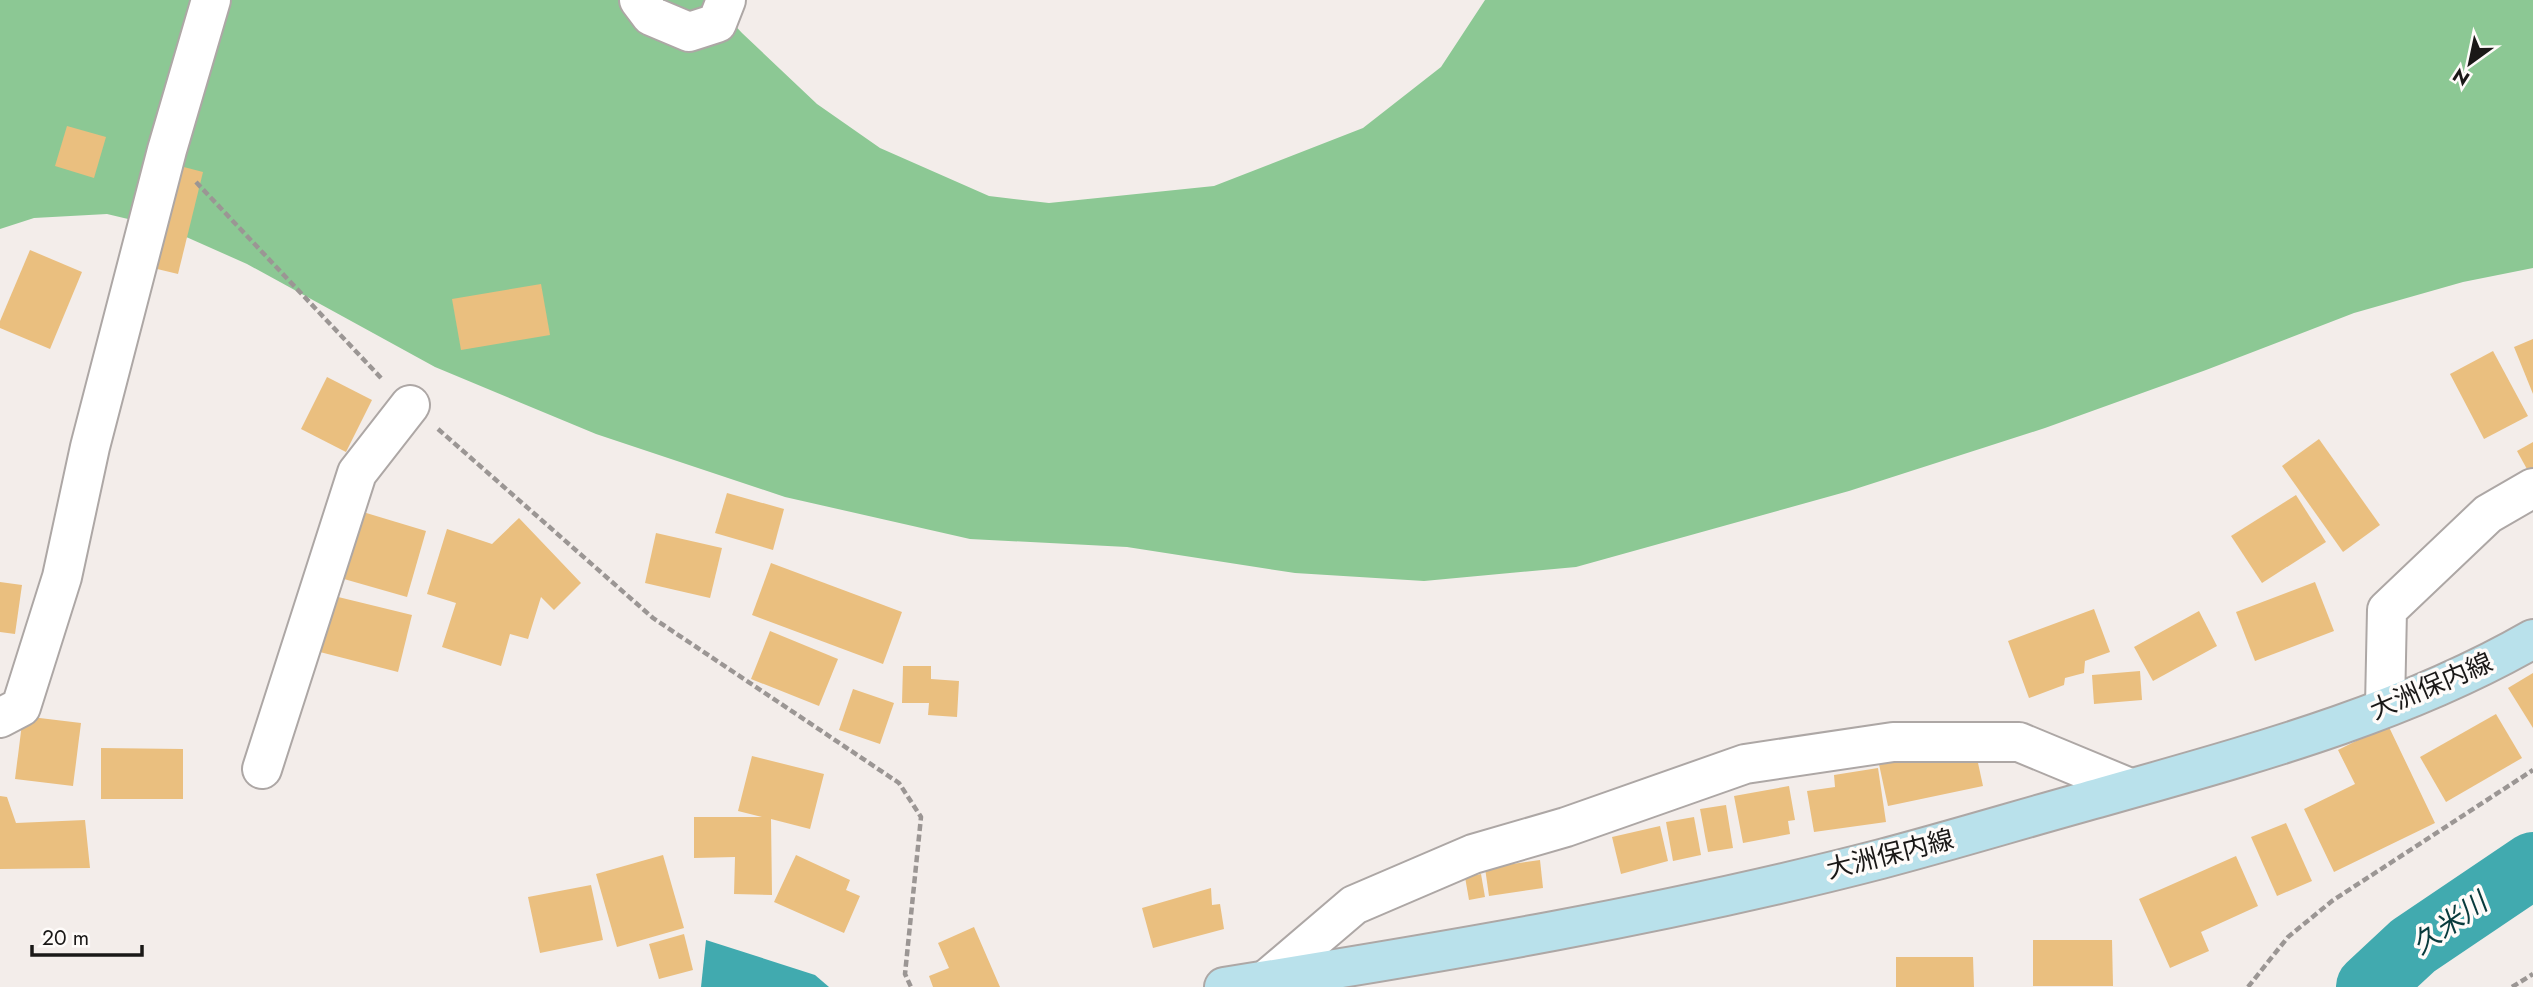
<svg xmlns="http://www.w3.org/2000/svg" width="2533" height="987" font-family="Jost,'Noto Sans JP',sans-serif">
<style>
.forest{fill:#8cc894}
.water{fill:#41aaaf}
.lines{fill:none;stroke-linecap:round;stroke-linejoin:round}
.river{stroke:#41aaaf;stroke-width:66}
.building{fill:#eabf7f}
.street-casing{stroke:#ada7a5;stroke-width:42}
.secondary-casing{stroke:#ada7a5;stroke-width:42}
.path{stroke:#9b9694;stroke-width:4.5;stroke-dasharray:7 3.5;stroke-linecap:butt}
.street{stroke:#fff;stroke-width:38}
.secondary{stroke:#b9e1eb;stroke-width:38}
.labels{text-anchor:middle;stroke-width:7;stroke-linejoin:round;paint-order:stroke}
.street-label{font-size:26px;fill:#1a1817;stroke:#fefbf9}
.water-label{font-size:28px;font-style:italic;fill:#093b3d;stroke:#fefbf9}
</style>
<rect width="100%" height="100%" fill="#f3edea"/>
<path class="forest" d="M0 0H711L742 33 817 104 880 148 989 196 1049 203 1214 186 1363 128 1441 67 1485 0H2533V268L2463 282 2354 313 2206 370 2045 428 1849 491 1576 567 1424 581 1295 573 1127 547 970 539 785 497 596 434 435 367 247 264 166 228 107 214 34 218 0 229Z"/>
<path class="water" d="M706 940 815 975 829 987H701Z"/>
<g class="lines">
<path class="river" d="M2369 987 2413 946 2533 865"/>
</g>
<g class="building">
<path d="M67 126 106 137 94 178 55 166Z"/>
<path d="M153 159 203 172 178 274 128 262Z"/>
<path d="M30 250 82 272 50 349 0 328V321Z"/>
<path d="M541 284 550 335 461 350 452 299Z"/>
<path d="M2533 339V394L2514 347Z"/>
<path d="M2493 351 2528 416 2484 439 2450 374Z"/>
<path d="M327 377 372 400 346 452 301 429Z"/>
<path d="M2319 439 2380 525 2343 552 2282 466Z"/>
<path d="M2533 442V480L2517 451Z"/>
<path d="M727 493 784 509 773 550 715 533Z"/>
<path d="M2296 495 2326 542 2262 583 2231 536Z"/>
<path d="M363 512 426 531 407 597 344 579Z"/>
<path d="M519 518 581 583 554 610 541 597 528 639 510 634 501 666 442 647 456 603 427 594 447 529 492 544Z"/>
<path d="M656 533 722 548 710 598 645 583Z"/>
<path d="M771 563 902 612 883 664 752 615Z"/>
<path d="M0 582 22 585 15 634 0 632Z"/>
<path d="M2315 582 2334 631 2255 661 2236 612Z"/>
<path d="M330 595 412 615 398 672 316 651Z"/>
<path d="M2094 609 2110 652 2085 661 2084 673 2065 678 2064 685 2029 698 2008 641Z"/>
<path d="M2199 611 2217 646 2153 681 2134 647Z"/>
<path d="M770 631 838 659 819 706 751 679Z"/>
<path d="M903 666H931V679L959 681 957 717 928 715 929 703H902Z"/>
<path d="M2140 671 2142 700 2094 704 2092 675Z"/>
<path d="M2533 673V728L2508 688Z"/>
<path d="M853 689 894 703 880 744 839 730Z"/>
<path d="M2496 714 2522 758 2446 802 2420 757Z"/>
<path d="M23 716 81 723 73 786 15 779Z"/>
<path d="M2388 725 2435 823 2334 872 2304 809 2355 784 2338 750Z"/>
<path d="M1972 735 1983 786 1888 806 1877 755Z"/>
<path d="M101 748 183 749V799H101Z"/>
<path d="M752 756 824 774 810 829 771 819 772 895 734 894 735 857 694 858V817H762L738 811Z"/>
<path d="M1878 768 1886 822 1814 832 1807 791 1835 787 1834 775Z"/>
<path d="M1789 786 1795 820 1788 821 1790 834 1743 843 1734 796Z"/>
<path d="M0 796 7 797 16 823 85 820 90 868 0 869Z"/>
<path d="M1726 805 1733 848 1708 852 1700 809Z"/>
<path d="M1694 817 1701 855 1673 861 1666 822Z"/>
<path d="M2286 823 2312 881 2277 896 2251 837Z"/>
<path d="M1660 826 1668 861 1621 874 1612 837Z"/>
<path d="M663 855 684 928 617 947 596 874Z"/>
<path d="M796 855 850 880 846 890 860 896 844 933 774 902Z"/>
<path d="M2236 856 2258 906 2201 932 2209 951 2170 968 2139 899Z"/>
<path d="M1540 860 1543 888 1489 896 1485 868Z"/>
<path d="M1481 874 1485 897 1469 900 1465 877Z"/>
<path d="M591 885 603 940 540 953 528 897Z"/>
<path d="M1211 888 1212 905 1220 904 1224 929 1153 948 1142 908Z"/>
<path d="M974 927 1000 987H933L929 976 949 968 938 943Z"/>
<path d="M684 934 693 970 659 979 649 944Z"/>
<path d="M2033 940H2112L2113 986H2033Z"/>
<path d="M1896 957H1973L1974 987H1896Z"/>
</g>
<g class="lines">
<g class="street-casing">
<g id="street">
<path d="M639 0 651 16 689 32 717 23 726 0"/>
<path d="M2385 706 2387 610 2488 514 2533 488"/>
<path d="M0 718 21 707 62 577 90 447 167 150 211 0"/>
<path d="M262 769 357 473 410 405"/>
<path d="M1266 980 1354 905 1473 854 1566 827 1745 764 1893 742H2019L2130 788"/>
</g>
</g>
<g class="secondary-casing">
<path id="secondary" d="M1224 987C1444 952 1665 915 1881 859 1953 840 2025 818 2098 798 2245 756 2399 716 2533 639"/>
</g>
<g class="path">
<path d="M196 182 382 379"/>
<path d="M438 429 653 618 899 783 921 817 905 974 911 987"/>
<path d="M2248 987 2288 937 2332 901 2533 770"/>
<path d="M2512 987 2533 974"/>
</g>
<use href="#street" class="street"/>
<use href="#secondary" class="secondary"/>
</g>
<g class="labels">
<g class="street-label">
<text transform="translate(2431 686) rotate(-23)" y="9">大洲保内線</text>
<text transform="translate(1890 854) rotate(-14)" y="9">大洲保内線</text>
</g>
<g class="water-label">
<text transform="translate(2449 923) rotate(-35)" y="10">久米川</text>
</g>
</g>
<g transform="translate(2470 63) rotate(213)" stroke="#fefbf9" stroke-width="5" paint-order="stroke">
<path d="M0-5L12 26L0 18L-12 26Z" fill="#1a1817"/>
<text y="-10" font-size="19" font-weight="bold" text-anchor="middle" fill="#1a1817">N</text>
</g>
<path d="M32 945v10h110v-10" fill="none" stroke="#1a1817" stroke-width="3.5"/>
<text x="42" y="945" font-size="21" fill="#1a1817" stroke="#fefbf9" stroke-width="5" paint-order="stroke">20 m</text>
</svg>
